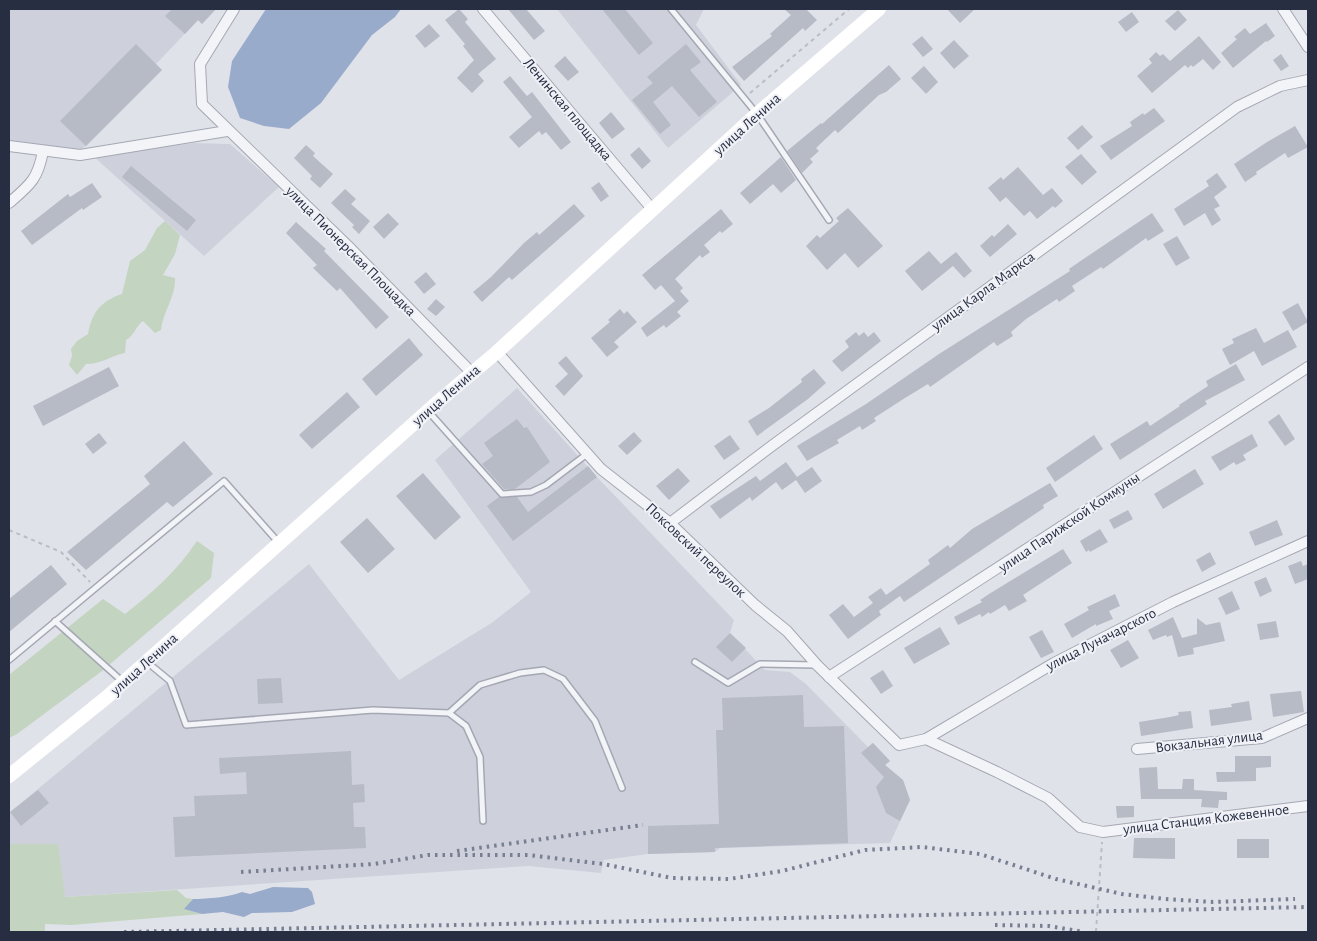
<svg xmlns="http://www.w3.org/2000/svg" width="1317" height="941" font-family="'Alegreya Sans',sans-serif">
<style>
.built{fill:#ced1db}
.green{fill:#c3d4c0}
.water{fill:#99abcb}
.building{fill:#b7bbc6}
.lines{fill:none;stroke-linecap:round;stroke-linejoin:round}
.service-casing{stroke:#a5a8b3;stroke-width:8}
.minor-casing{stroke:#a5a8b3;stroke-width:12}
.path{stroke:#babdc4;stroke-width:2;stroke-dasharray:4 4;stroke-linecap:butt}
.service{stroke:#f3f4f7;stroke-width:5}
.minor{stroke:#f3f4f7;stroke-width:10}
.secondary{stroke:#fff;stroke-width:14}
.rail{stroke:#787f93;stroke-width:4;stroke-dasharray:2.5 5;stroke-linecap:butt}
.labels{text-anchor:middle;stroke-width:4;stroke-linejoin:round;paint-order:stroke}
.street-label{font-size:15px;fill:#282e41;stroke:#eff1f7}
</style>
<rect width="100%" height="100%" fill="#e0e2e9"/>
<g class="built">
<path d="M9 9H216L202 24 198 20 156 64 162 70 86 146 78 151 9 142Z"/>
<path d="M557 9H704L696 25 741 85 668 148Z"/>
<path d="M194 143 230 144 279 187 204 256 93 156Z"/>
<path d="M517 388 597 477 734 620 730 633 765 670 790 672 806 684 868 747 873 743 890 761 885 765 903 780 910 800 890 843 720 848 715 852 648 854 604 860 601 873 528 866 65 897 10 846 9 813 309 564 399 680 493 622 531 592 435 460Z"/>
</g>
<g class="green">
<path d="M165 221 180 235 175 254 163 275 175 278C176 297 163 311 161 330L155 333 143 321C135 327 135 335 126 340L125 353C110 356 102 364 86 364L77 375 69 365 72 356 71 349 77 341 88 334C92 312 101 301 122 294L130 261 145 250 157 228Z"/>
<path d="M197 541 214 553 211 578 102 671 17 734 9 738V675L103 599 125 614C153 592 177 571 197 541Z"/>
<path d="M9 844H58L65 897 177 890 186 898 193 899 185 909 202 914 71 925 45 924V932H9Z"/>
</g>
<g class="water">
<path d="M266 9H401L395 17 372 35 321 103 289 129 264 126 240 118 228 87 232 61Z"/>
<path d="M273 887 308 888 312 892 315 904 292 912 252 913 244 917 223 912 202 914 184 909 193 899C208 899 229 897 242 892L250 894Z"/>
</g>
<g class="building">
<path d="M172 9H216L202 24 198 20 185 34 165 16Z"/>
<path d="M459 9 468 19 465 22 496 59 478 74 484 81 472 93 457 78 474 60 463 46 465 44 445 20Z"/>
<path d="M508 9H526L545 31 534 40Z"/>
<path d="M602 9H625L653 43 639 55Z"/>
<path d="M784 9H806L817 20 805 31 803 28 744 81 732 67 772 36 770 34 791 15Z"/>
<path d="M947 9H975L960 23Z"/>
<path d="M1178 10 1187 20 1175 31 1165 21Z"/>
<path d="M1132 12 1139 22 1126 32 1118 22Z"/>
<path d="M1266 23 1275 36 1267 42 1266 41 1233 68 1221 53 1237 39 1234 37 1245 28 1250 34Z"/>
<path d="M429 24 440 36 425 48 415 36Z"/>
<path d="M922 36 933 49 923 57 912 44Z"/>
<path d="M1199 36 1221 62 1213 70 1203 59 1193 67 1191 65 1188 68 1185 65 1152 93 1137 76 1152 63 1149 59 1156 52 1160 56 1163 54 1170 61Z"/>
<path d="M954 40 969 56 954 69 940 53Z"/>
<path d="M136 44 162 70 86 146 60 121Z"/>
<path d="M686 44 701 62 690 70 717 102 699 117 672 86 653 102 671 125 660 134 632 100 653 83 647 77Z"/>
<path d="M1281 54 1289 66 1281 71 1273 60Z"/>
<path d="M565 56 579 72 568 81 554 66Z"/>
<path d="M889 65 901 79 886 92 879 95 838 133 835 130 816 148 819 151 810 159 813 162 802 173 787 151 821 123 822 124Z"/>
<path d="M924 66 938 82 926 94 911 78Z"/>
<path d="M510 76 527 96 532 92 571 142 561 150 546 132 542 135 539 131 519 148 509 137 532 117 503 82Z"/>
<path d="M1154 108 1165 121 1111 160 1100 146 1132 126 1130 122 1143 113 1144 115Z"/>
<path d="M611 112 625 129 612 139 599 123Z"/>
<path d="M1082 125 1093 137 1078 150 1067 138Z"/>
<path d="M1295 126 1308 147 1288 158 1285 153 1256 172 1257 174 1245 182 1234 164 1267 142Z"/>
<path d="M306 145 315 153 313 156 333 174 320 188 310 179 312 176 294 158Z"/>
<path d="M639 147 651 161 642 169 630 155Z"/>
<path d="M1081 154 1097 172 1082 185 1065 167Z"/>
<path d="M781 157 796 180 781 193 773 184 750 204 740 193Z"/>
<path d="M131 166 196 220 187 231 122 177Z"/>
<path d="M1018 167 1043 195 1052 188 1063 201 1055 208 1053 206 1037 219 1030 211 1024 216 1006 197 1000 202 988 188 1001 177 1003 180Z"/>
<path d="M1217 173 1227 187 1214 197 1220 206 1214 209 1221 220 1212 226 1205 213 1184 226 1174 209 1209 186 1206 181Z"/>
<path d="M599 182 609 196 601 202 591 188Z"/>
<path d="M92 183 102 197 83 210 82 208 32 245 21 231 68 194 70 197Z"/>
<path d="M345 189 356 199 351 204 370 221 359 234 352 227 354 225 331 203Z"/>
<path d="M574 204 585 216 512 280 509 277 482 302 473 292 491 277 524 243 537 232 539 235Z"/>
<path d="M848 208 883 246 858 268 845 253 827 270 806 246 817 235 820 238 839 221 836 218Z"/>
<path d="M721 209 733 224 722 233 720 231 704 245 710 252 702 258 700 255 675 279 683 288 680 291 689 301 677 312 681 316 666 328 664 325 647 337 641 328 675 301 661 285 655 290 642 275Z"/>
<path d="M388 213 399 224 384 239 373 227Z"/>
<path d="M1152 213 1164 231 1148 241 1146 238 1103 269 1101 267 1072 286 1075 291 1059 302 1057 299 1026 319 1011 332 1013 336 997 346 994 342 930 387 928 384 905 398 874 418 876 421 862 430 860 426 837 440 839 443 807 461 797 446 866 404 939 354 1070 271 1069 269 1079 262Z"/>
<path d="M296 222 326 249 324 251 389 317 376 329 340 288 337 291 313 268 317 265 286 233Z"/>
<path d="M1008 224 1017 234 990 257 980 246 992 235 994 237Z"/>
<path d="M1177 236 1190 258 1176 266 1163 244Z"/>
<path d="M929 251 941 264 956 252 972 271 964 278 953 266 922 291 905 271Z"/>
<path d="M426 272 436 284 424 294 414 282Z"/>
<path d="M436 299 445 307 436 316 427 309Z"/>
<path d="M1298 303 1308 322 1293 331 1282 312Z"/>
<path d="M620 309 624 314 627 311 637 322 614 342 619 347 607 357 591 338 610 322 608 320Z"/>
<path d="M1256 328 1264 343 1288 330 1297 347 1262 366 1254 351 1230 365 1222 349 1234 343 1232 339Z"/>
<path d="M856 332 859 336 864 332 868 337 874 332 881 341 842 372 832 361 849 347 845 341Z"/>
<path d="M409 338 423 355 376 396 362 379Z"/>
<path d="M566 356 583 376 564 396 555 386 568 374 558 363Z"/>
<path d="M1236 364 1245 380 1205 401 1207 404 1120 460 1110 444 1147 421 1150 426 1180 406 1179 405 1208 386 1206 381Z"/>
<path d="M109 367 119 386 43 426 33 406Z"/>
<path d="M814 369 826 383 808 399 757 436 748 421 769 408 802 382 801 379Z"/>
<path d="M347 392 360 407 312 449 299 435Z"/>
<path d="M1279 414 1295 439 1285 446 1268 422Z"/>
<path d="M517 419 524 428 527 427 550 462 515 489H504L482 464 493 456 484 443Z"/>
<path d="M634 432 642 441 627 455 618 446Z"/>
<path d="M99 433 107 443 93 454 85 444Z"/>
<path d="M1252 434 1258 446 1243 455 1246 460 1236 465 1234 462 1220 471 1211 457Z"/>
<path d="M730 435 740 449 724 460 714 446Z"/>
<path d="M1094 435 1103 449 1055 482 1046 468Z"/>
<path d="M184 441 213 474 173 507 167 502 86 570 67 552 150 484 144 476Z"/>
<path d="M786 462 797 477 812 467 822 481 805 493 796 480 782 490 776 482 752 501 750 497 720 519 710 506 756 476 760 481Z"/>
<path d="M588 466 597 477 513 541 487 506 499 497H517L528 512Z"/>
<path d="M678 468 690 481 669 500 656 486Z"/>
<path d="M1195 469 1204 484 1163 509 1154 494Z"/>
<path d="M423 473 461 517 435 540 396 496Z"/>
<path d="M1050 483 1058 496 1043 505 1044 508 904 602 900 596 879 611 881 615 848 639 829 615 843 604 854 617 873 603 868 597 881 588 886 595 930 564 928 560 948 545 950 548 972 529Z"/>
<path d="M1128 510 1133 519 1114 529 1109 520Z"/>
<path d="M367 518 395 549 368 573 340 542Z"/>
<path d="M1277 520 1283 535 1255 546 1249 532Z"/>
<path d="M1100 529 1108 542 1090 552 1089 550 1086 552 1080 541Z"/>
<path d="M1063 549 1072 563 1023 595 1027 601 1009 611 1005 605 990 614 989 612 982 617 980 614 958 625 954 617 982 602 980 600 989 594Z"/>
<path d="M1210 552 1216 564 1202 572 1196 560Z"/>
<path d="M1301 561 1303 566 1308 564V579L1295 584 1288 566Z"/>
<path d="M51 565 67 584 9 632V599Z"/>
<path d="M1266 577 1272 591 1260 597 1254 582Z"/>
<path d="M1232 591 1240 609 1226 615 1218 598Z"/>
<path d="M1115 594 1120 606 1109 611 1113 619 1096 626V624L1072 638 1064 624 1089 610 1087 607Z"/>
<path d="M1173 617 1182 638 1197 634V618L1206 625 1220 622 1225 641 1193 648 1194 654 1178 657 1172 635 1167 637 1166 635 1153 640 1148 630Z"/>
<path d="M1276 621 1279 637 1260 640 1257 624Z"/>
<path d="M940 627 950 644 914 664 904 648Z"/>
<path d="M1042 630 1054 652 1041 658 1029 637Z"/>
<path d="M730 633 746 648 732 662 716 647Z"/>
<path d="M1128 640 1139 658 1121 668 1110 650Z"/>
<path d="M883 670 893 686 881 694 870 678Z"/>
<path d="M281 678 283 703 258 704 257 679Z"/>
<path d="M1301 691 1304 712 1273 717 1270 694Z"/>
<path d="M803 695 804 727 844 726 848 843 715 848V852L648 854V826L719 824 716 730H723L722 698Z"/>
<path d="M1249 701 1252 720 1211 726 1209 710 1232 707 1231 704Z"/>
<path d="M1191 711 1193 728 1141 736 1139 722 1170 717 1179 715 1178 712Z"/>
<path d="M873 743 890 761 885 765 903 780 910 800 900 821 886 813 876 787 884 777 861 753Z"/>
<path d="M351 751 352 785 364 784 365 802 353 803 354 827H365L366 848 175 857 173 817 195 816 194 796 247 794 246 772 220 774 219 758Z"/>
<path d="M1235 756H1271V767L1256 768V781L1217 782 1216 772H1235Z"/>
<path d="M1157 767 1158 789H1182L1183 779H1194V790L1227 792V800H1219L1218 808 1201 807 1202 799H1141L1139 768Z"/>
<path d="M38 790 49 803 21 826 10 812Z"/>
<path d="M1116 806H1134V817L1117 818Z"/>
<path d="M1134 838H1175V859L1133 858Z"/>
<rect x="1237" y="839" width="32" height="19"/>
</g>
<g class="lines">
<g class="service-casing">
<g id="service">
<path d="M671 9 757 114 829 220"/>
<path d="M428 411 502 494 531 492 546 485 587 454"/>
<path d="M55 621 123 682"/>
<path d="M9 660 224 481 279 543"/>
<path d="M147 662 170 681 186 725 373 710 449 713 466 726 480 757 483 821"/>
<path d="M695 662 728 683 760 664 816 665"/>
<path d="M449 713 480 685 520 673 544 670 563 679 595 721 622 788"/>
</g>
</g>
<g class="minor-casing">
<g id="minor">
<path d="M234 9 200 64 202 104 348 246 472 373"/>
<path d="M483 9 653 210"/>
<path d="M1283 9 1308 47"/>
<path d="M9 146 80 155 227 131"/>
<path d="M9 203C30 185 38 179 43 151"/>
<path d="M497 352 601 469 670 523 755 605 787 631 817 665 899 745 926 739 1054 663 1173 602 1308 541"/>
<path d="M670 523 773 445 1237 107 1280 86 1308 80"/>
<path d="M829 677 1308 367"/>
<path d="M926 739 997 772 1048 798 1080 827 1103 832 1308 806"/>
<path d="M1137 749 1262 738 1308 718"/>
</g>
</g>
<g class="path">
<path d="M750 93 849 9"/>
<path d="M9 530 61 552 90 582"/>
<path d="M1096 932 1102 842"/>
</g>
<use href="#service" class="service"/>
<use href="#minor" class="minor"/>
<path class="secondary" d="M9 776 107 697 439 401 497 352 757 114 879 9"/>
<g class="rail">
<path d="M457 851 643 825"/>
<path d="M241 872 374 864 428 855H528L603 864 672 878 729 879 782 871 865 850 922 847 980 854 1056 879 1122 894 1165 899 1213 902 1295 899"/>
<path d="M995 925 1049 926 1084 932"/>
<path d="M124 932 1308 907"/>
</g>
</g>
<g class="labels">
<g class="street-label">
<text transform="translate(568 109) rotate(50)" y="5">Ленинская площадка</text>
<text transform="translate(747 124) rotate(-42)" y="5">улица Ленина</text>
<text transform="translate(351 251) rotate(45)" y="5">улица Пионерская Площадка</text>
<text transform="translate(983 291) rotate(-36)" y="5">улица Карла Маркса</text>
<text transform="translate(446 395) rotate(-41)" y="5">улица Ленина</text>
<text transform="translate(1069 522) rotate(-34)" y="5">улица Парижской Коммуны</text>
<text transform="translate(696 550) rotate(43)" y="5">Поксовский переулок</text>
<text transform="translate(1101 639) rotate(-27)" y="5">улица Луначарского</text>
<text transform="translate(144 664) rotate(-42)" y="5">улица Ленина</text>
<text transform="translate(1209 741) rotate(-7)" y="5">Вокзальная улица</text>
<text transform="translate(1206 819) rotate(-7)" y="5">улица Станция Кожевенное</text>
</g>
</g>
<rect width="1317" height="941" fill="none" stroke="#282e41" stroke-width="20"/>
</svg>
